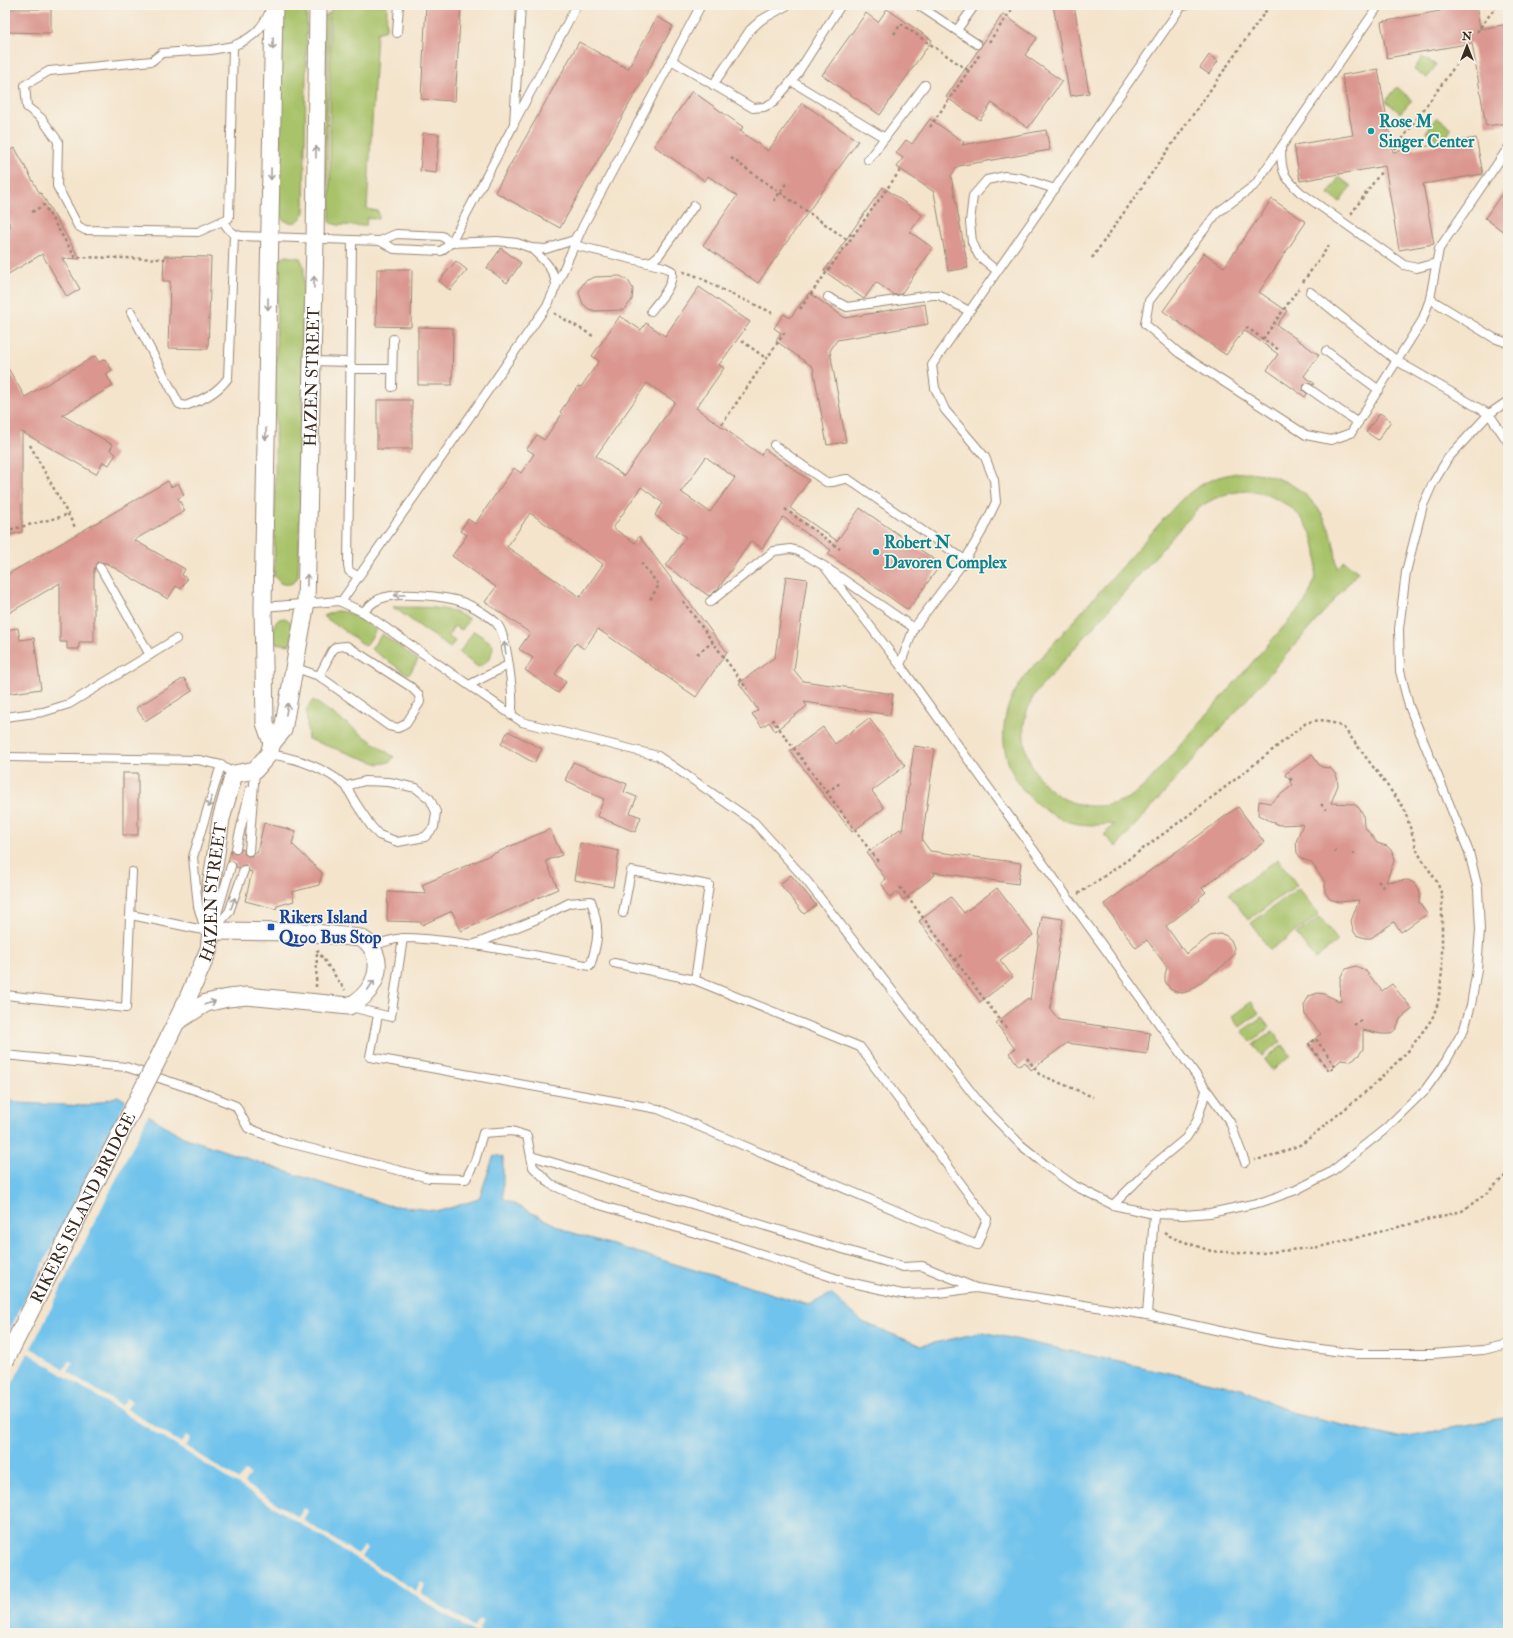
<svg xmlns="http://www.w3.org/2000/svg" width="1513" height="1638" font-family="'IM FELL Double Pica',serif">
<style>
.green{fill:#a9c36a;stroke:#727644;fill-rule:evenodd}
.water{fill:#70c3ec;stroke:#567685}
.pier{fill:#f4e4cc}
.building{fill:#da968f;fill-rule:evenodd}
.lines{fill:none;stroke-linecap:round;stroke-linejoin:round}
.service-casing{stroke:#988775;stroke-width:10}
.minor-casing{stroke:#988775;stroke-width:19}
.path{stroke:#988775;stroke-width:2.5;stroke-dasharray:3 3;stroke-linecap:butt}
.service{stroke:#fff;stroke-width:8}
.minor{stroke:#fff;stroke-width:17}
.minor-bridge-casing{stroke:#988775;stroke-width:19;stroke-linecap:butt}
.minor-bridge{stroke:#fff;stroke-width:17}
.oneway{stroke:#a79f9a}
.culture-dot{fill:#0f9aa8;stroke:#f7f3e8;stroke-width:1.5}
.transit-dot{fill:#1a4fb4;stroke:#f7f3e8;stroke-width:1.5}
.labels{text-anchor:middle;stroke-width:3.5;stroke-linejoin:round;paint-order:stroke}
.culture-label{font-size:17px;font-weight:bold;fill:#0d838f;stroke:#f7f3e8;text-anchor:start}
.street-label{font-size:17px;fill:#3b2a1e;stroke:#f7f3e8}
.transit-label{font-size:17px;font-weight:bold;fill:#164399;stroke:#f7f3e8;text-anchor:start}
</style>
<rect width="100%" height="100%" fill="#f7f3e8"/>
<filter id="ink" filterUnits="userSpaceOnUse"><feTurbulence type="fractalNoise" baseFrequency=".025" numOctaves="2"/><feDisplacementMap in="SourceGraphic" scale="8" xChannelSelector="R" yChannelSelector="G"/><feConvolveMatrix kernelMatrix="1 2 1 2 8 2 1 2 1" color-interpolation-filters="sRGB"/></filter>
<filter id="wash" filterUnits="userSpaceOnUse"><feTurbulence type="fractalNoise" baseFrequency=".012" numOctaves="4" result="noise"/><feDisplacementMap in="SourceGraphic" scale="16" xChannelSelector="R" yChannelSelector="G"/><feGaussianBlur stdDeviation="0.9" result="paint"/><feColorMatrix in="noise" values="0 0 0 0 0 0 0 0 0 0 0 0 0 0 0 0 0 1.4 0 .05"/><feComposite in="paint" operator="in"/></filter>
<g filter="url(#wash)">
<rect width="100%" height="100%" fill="#f4e4cc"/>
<g class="green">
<path d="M281 5H307V8L304 211C301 226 286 226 278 214Z"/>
<path d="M331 5H387L386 30 377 33 367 209 378 211 379 219 367 218 366 226 338 225 330 223V17H328L327 220 324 217V15H328V13H331Z"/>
<path d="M1422 57 1436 65 1427 78 1414 70Z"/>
<path d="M1397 87 1412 100 1400 113 1386 101Z"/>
<path d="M1436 118 1452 128 1442 143 1426 132Z"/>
<path d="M1339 177 1351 186 1340 202 1328 194Z"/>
<path d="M286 256 300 258 304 266 301 500 298 576C295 584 288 586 280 583L274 575 277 265 279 260Z"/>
<path d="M1248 472C1304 477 1334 514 1337 568L1344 561 1358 572 1309 629 1116 847 1104 835 1114 824C1099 825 1083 826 1069 822 1024 806 995 762 1006 715 1009 698 1020 683 1030 670L1177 504C1198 483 1218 474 1248 472ZM1247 491C1306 497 1334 551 1305 602L1149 781C1143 787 1136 794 1128 798 1074 825 1019 781 1024 724 1025 714 1030 704 1034 695L1196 510C1212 498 1227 492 1247 491Z"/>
<path d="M393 607C420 608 445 604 469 619L462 630 454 626 448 636 455 641 450 648Z"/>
<path d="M336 611C352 611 364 622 376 630L366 646 323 616Z"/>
<path d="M284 618C297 622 292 635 290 645L273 643C274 632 271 620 284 618Z"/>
<path d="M474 631 493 644C493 655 489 662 478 667L459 653Z"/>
<path d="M382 634 418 660 410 673 407 674 371 649Z"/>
<path d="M313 700 394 757 390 762 379 764 308 739 306 710Z"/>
<path d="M1278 859 1297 885 1248 920 1229 894Z"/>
<path d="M1299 888 1319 915 1270 950 1251 923Z"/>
<path d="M1320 917 1338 941 1315 959 1296 934Z"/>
<path d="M1251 1002 1259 1013 1240 1027 1232 1016Z"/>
<path d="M1262 1017 1270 1027 1251 1042 1242 1031Z"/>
<path d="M1273 1031 1281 1042 1262 1056 1253 1045Z"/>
<path d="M1283 1045 1291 1056 1272 1070 1264 1060Z"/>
</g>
<path class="water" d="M5 1096 18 1103 88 1106 118 1096 183 1137 387 1205 440 1211 479 1199 494 1155 503 1157V1198L567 1231 809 1305 831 1294 863 1322 921 1346 983 1332 1242 1389 1295 1414 1398 1438 1508 1417V1633H5Z"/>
<path class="pier" d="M127 1099 149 1114 31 1348 64 1369 69 1361 73 1363 68 1372 122 1406 127 1398 132 1401 127 1409 181 1443 187 1435 191 1438 186 1446 239 1480 245 1471 250 1474 244 1483 298 1517 304 1508 308 1511 303 1520 357 1554 363 1546 367 1548 361 1557 416 1591 421 1582 425 1585 421 1594 474 1627 480 1618 484 1621 478 1630 483 1633H475L28 1353 5 1398V1332L8 1333Z"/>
<g id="blocks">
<g class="building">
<path d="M426 5H461L455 101 421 99Z"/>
<path d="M1053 5H1074L1089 93 1070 96Z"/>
<path d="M1439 5H1476L1480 29 1508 24V123L1486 126 1472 43 1387 58 1381 22 1440 11Z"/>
<path d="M5 9H51V33L5 32Z"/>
<path d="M887 9 932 40 880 115 822 75 866 13 878 22Z"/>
<path d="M1003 14 1037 38 1025 55 1062 81 1028 128 992 103 980 120 946 97Z"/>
<path d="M657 17 673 26 560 228 495 192 579 42 628 69Z"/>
<path d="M1209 55 1218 61 1209 74 1200 68Z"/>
<path d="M1378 69 1393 152 1476 138 1483 174 1423 184 1434 244 1399 250 1385 166 1300 181 1294 145 1353 135 1342 75Z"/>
<path d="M692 91 743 127 740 131 768 151 802 103 858 141 758 283 703 245 737 196 708 176 705 181 654 146Z"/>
<path d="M930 119 964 142 962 145 1046 130 1050 150 958 166 951 176 968 268 948 271 934 192 897 167 903 158 896 153 906 140 912 144Z"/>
<path d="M423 133 439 134 436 173 420 171Z"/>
<path d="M15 148 40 194 41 193 80 259 62 258 80 289 67 297 42 254 5 276V229L11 226 5 215V153Z"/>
<path d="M1508 185V235L1485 218Z"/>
<path d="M883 187 922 215 910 232 933 248 901 294 894 295 876 282 864 299 824 271Z"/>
<path d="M1272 199 1306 222 1259 292 1287 311 1277 325 1319 355 1304 376 1315 384 1314 385 1308 383 1304 385 1303 390 1307 394 1305 397 1267 370 1278 354 1244 330 1226 355 1163 311 1204 253 1224 267Z"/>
<path d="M501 248 521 263 507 283 487 268Z"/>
<path d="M164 256 211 257 208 349 168 348 170 281H163Z"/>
<path d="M456 261 467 270 450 290 439 281Z"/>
<path d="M377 269H412L411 327 376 326Z"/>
<path d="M620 276 628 280 633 289 632 300 624 310 595 311 589 309 583 304 579 293 581 287 585 281 595 277Z"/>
<path d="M699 287 750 322 719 365 724 368 696 408 761 455 765 449 809 480 790 508 837 541 860 508 941 564 908 610 828 554 831 550 783 517 762 548 751 541 718 589 709 596 666 566 686 537 655 515 663 503 641 487 613 528 635 543 639 536 727 652 696 697 598 629 584 649 576 643 555 674 566 682 558 693 525 670 533 658 519 649 530 633 485 602 496 587 452 556 467 535 460 531 468 519 475 524 514 468 521 473 534 454 527 449 537 435 544 440 562 414 560 412 578 386 581 387 599 361 592 356 620 316 641 330 646 323 665 336ZM647 383 675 402 624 476 596 456ZM706 457 735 478 710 512 681 492ZM530 513 603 564 580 597 507 547Z"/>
<path d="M809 293 845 318 925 304 928 324 837 340 830 351 846 442 827 445 813 367 776 341 781 333 774 328 784 314 790 318Z"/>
<path d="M418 327 453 328 452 385H418Z"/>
<path d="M95 356 99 362 105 359 112 370 106 374 113 386 62 415 113 445 110 450 116 454 109 465 103 462 96 474 22 432V532L5 536V363L25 397Z"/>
<rect x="377" y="400" width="35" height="49"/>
<path d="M1380 413 1391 421 1378 440 1366 432Z"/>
<path d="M168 481 171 487 178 483 184 495 178 498 185 511 134 540 185 569 182 575 187 579 181 589 176 586 168 599 106 563 97 562 94 570V642H79V649H67V642H60V583L9 613 5 605V576Z"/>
<path d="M786 576 807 579 794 670 803 681 893 694 890 715 804 702 807 706 775 731 769 722 762 727 752 714 758 710 739 683 775 657Z"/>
<path d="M18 628 20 640 34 638 41 689 5 694V630Z"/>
<path d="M184 678 192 691 145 721 136 708Z"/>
<path d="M869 718 905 766 872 791 884 808 852 832 790 751 823 727 835 744Z"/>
<path d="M508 731 542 749 534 763 501 744Z"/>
<path d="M914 746 935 749 922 840 930 851 1021 863 1018 884 933 872 935 875 903 900 897 892 890 897 881 883 886 879 867 853 900 829 902 832Z"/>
<path d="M1312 755 1321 767 1330 768 1334 772 1337 777 1338 785 1331 803 1353 804 1358 807 1363 814 1364 826 1377 843 1387 846 1392 851 1394 861 1386 882 1408 880 1414 883 1419 889 1420 895 1419 902 1427 914 1401 932 1394 922 1371 938H1365L1356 935 1353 930 1351 921 1359 900 1339 902 1330 899 1325 892V882L1311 862 1302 859 1297 853 1296 842 1303 824 1279 825 1258 815 1259 801 1270 803 1293 785 1285 774Z"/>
<path d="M573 762 627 784 624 792 637 797 630 813 641 817 635 832 597 816 604 799 592 794 593 793 565 780Z"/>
<rect x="123" y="773" width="15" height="62"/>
<path d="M1238 807 1264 842 1202 888 1206 892 1199 898 1200 900 1166 926 1186 954 1210 936 1219 934 1225 935 1231 940 1234 948V954L1228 962 1189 991 1182 993 1176 992 1170 989 1165 981V975L1167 967 1147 940 1136 948 1104 904Z"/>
<path d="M264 823 296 831 292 844 322 873 319 885 292 892 294 901 277 906 276 909 245 901 252 872 249 871 246 865H243L239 868 236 867V864L233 861 228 862 231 850 235 853 240 852 241 849 244 850V854L248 856H252L254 853H257Z"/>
<path d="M550 829 562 855 546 861 558 889 461 931 452 911 422 925 421 922 387 921 388 892 426 894 422 885Z"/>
<path d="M580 843 619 851 613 887 574 880Z"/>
<path d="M791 875 816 905 804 914 780 884Z"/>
<path d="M997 888 1033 935 1000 960 1013 977 980 1002 919 921 951 897 964 913Z"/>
<path d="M1042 916 1063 919 1050 1009 1059 1020 1150 1033 1147 1054 1067 1043 1031 1070 1025 1062 1019 1066 1009 1053 1015 1049 996 1023 1028 998 1030 1001Z"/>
<path d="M1356 966 1366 971 1382 991 1392 984 1412 1009 1400 1019 1396 1029 1390 1034H1381L1363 1030V1049L1359 1055 1350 1061 1341 1060 1329 1070 1308 1044 1321 1034 1305 1015 1304 1005 1309 996 1318 993 1324 994 1341 1002 1340 981 1341 976 1346 969Z"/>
</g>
</g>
</g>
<g filter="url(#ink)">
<use href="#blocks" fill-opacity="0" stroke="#988775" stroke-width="1"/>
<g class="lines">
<g class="service-casing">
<g id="service">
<path d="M918 5 977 44"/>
<path d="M1187 5 1181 7 932 365 935 388 945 410 985 457 994 480 996 502 981 533 965 560 914 628 900 665 1230 1122 1245 1162"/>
<path d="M1379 5 1255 185 1217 213 1149 301 1145 324 1179 353 1306 435 1331 440 1351 433 1422 321 1430 299 1439 249 1508 148"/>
<path d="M957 30 975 5"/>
<path d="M397 33 399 5"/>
<path d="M233 46 211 50 162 53 152 61 49 71 25 85 27 107 41 118 58 141 57 186 78 226 85 230 198 232 229 218 233 46C252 38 261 31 270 11"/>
<path d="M671 60 753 108 764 107 774 102 797 74 841 5"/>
<path d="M791 81 885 138"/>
<path d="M713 85 750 30 761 20 788 5"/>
<path d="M515 121 577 5"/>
<path d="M1281 148C1281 172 1283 176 1300 192L1404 265 1417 268 1436 263"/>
<path d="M868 160 925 85"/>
<path d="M223 221C228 229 231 234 241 236L380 241 396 234 442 236 451 243 441 251 394 249 380 241"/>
<path d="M352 240 348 566 349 571 359 577"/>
<path d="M451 243 514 124 521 5"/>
<path d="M451 243 497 241 517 243 531 248 546 249 574 240 577 235"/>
<path d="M574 245 664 267 672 271C673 287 660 299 651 311"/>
<path d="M531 248C543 259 554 269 556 284"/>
<path d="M645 262 652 261 659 255 694 206"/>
<path d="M997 271 979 256 972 242 970 222 973 196 987 180 1005 176 1021 178 1055 189"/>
<path d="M1310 292 1397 361 1489 414 1508 442"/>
<path d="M828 297 847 307 932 295H939L969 311"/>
<path d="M1430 299 1494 338 1508 343"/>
<path d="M131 312 179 404 185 406C202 400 217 393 228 378L234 235"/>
<path d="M1326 351 1379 390"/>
<path d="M312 361 350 362"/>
<path d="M350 369H392"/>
<path d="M392 387 393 339"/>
<path d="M1308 388 1358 423"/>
<path d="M774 445 826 482C834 484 840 478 848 479L965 560"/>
<path d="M100 567 150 655"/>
<path d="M341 602 548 304 583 226 701 5"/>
<path d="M710 602 774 551 791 549 798 551 824 566"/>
<path d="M263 607 339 601 363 612 522 722 658 756 754 822 806 880 979 1102 1021 1145 1048 1167 1075 1186 1113 1205 1154 1214 1183 1215 1210 1213 1262 1202 1296 1190 1331 1172 1384 1130 1425 1090 1446 1061 1464 1029 1471 1005 1477 969 1480 930 1478 889 1469 852 1409 706 1400 671 1399 629 1406 572 1423 505 1432 485 1448 458 1489 414 1508 401"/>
<path d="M363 612C370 605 376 599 386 597 402 592 445 596 462 602 471 605 492 617 498 625 507 638 515 699 511 715"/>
<path d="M900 665 824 566 914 628"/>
<path d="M296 668 319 676 389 726 398 728 406 724 420 702 419 695 411 687 347 646 336 647 332 651 319 676"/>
<path d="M469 685 508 665"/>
<path d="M5 717 43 712 69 704 176 639"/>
<path d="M269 754C296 758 325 768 346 786L365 781 389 782 416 788 430 799 436 812 434 827 425 837 398 842 379 835 371 826 355 802 346 786"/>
<path d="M5 757 199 760 221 765 234 774"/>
<path d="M236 848 250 790"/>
<path d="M249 851 255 770"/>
<path d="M623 913 631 871 709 885 695 980"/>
<path d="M131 915 208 931"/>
<path d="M216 917 231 866"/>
<path d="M205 930 198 906 193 857 221 765"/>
<path d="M212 931 229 912 244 870"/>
<path d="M372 947C382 942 393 939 404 938 428 938 451 942 475 945 513 951 552 958 590 966 599 940 600 927 591 901L569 903 537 919 473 945"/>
<path d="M5 995 126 1008 132 872"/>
<path d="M351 1007 391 1017 403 938"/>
<path d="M378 1015 370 1057 658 1109 977 1245 987 1219 860 1047 695 980 614 963"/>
<path d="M5 1055 126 1067 201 1092 236 1106 248 1128 281 1141 429 1178 466 1179 475 1161 483 1133 512 1131 527 1136 533 1167 552 1185 593 1203 719 1240 844 1281 902 1294 938 1293 976 1288 1147 1315 1270 1342 1356 1354H1432L1483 1350 1508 1344"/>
<path d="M531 1156 903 1267 922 1266 976 1288"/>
<path d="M1113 1205 1151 1167 1186 1138 1197 1121 1206 1091"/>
<path d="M1147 1315 1154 1214"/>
</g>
</g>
<g class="minor-casing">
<g id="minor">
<path d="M272 743 265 723 263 607 274 5"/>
<path d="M176 1022 206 1003 228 998 247 996 349 1006C369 997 385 972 373 950 370 944 367 941 360 938L306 932 211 931"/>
<path id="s1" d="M160 1055 187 1000 209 949 211 931V886L215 860 221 819 234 774 255 770 269 754 272 743 283 730 306 602 315 242 318 5"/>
</g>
</g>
<g class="path">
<path d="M1477 32 1497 5"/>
<path d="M894 34 901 24 969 71"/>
<path d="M989 42 1015 5"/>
<path d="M930 127 980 54"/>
<path d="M1395 149 1468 48"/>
<path d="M731 158 849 241"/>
<path d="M774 201 787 182"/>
<path d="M32 212 44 205 75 257 169 259"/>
<path d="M1351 214 1381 172"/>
<path d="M849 234 853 236"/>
<path d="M1092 258 1270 5"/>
<path d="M683 272C700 275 713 286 729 293 743 300 758 305 772 313"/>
<path d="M1303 282 1330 244"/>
<path d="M800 309 902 168"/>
<path d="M554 313 593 336"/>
<path d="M1246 327 1279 350"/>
<path d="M1263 339 1299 288"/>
<path d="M742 341 767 359"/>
<path d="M722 424 785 332"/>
<path d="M30 445 76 529"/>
<path d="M785 509 840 549"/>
<path d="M5 531 64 516 67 512"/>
<path d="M641 563 659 585 649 601"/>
<path d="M683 601 747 689"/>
<path d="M697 654 713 642"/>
<path d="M772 719 878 861"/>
<path d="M1290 778 1293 782"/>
<path d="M827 792 840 783"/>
<path d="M1321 804 1326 810"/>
<path d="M1334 851 1336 852"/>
<path d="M1353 852 1355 856"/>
<path d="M1378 881 1384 888"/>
<path d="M900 887 1006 1028"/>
<path d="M1078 894C1157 841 1232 783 1306 723 1323 718 1328 720 1344 728L1404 808 1418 853 1437 882 1442 895V972L1438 1003 1432 1019 1409 1050 1374 1085 1302 1144 1273 1156 1255 1160"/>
<path d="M317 950 345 990"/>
<path d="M954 960 963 954"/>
<path d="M316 987 317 950"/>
<path d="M1354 1025 1361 1020"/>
<path d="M1316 1039 1335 1066 1329 1071 1309 1044Z"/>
<path d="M1027 1058 1039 1074 1093 1097"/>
<path d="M1164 1232 1173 1238 1211 1251 1252 1254 1319 1247 1462 1211 1487 1193 1508 1173"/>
</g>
<use href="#service" class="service"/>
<use href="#minor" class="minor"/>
<g class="minor-bridge-casing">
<g id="minor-bridge">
<path id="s2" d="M5 1361 160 1055"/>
</g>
</g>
<use href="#minor-bridge" class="minor-bridge"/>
</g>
<defs><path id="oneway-shaft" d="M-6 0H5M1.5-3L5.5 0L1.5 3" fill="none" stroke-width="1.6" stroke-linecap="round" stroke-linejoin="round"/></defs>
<g class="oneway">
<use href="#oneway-shaft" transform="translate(273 44) rotate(91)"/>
<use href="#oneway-shaft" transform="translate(316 152) rotate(-89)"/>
<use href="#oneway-shaft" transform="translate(271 174) rotate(91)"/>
<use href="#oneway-shaft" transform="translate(314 282) rotate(-89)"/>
<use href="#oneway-shaft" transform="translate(268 304) rotate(91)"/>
<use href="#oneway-shaft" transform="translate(266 434) rotate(91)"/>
<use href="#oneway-shaft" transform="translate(307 580) rotate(-89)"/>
<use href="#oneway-shaft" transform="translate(400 595) rotate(177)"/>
<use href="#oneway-shaft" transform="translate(505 648) rotate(-99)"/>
<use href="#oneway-shaft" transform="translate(287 709) rotate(-79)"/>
<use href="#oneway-shaft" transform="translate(210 802) rotate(107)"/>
<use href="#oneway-shaft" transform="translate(233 903) rotate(-71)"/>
<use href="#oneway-shaft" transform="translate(371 985) rotate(-57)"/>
<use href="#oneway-shaft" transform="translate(210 1003) rotate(-18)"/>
</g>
</g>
<g class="culture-dot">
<circle cx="1371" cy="131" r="4"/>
<circle cx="876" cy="552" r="4"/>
</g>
<rect class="transit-dot" x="267" y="923" width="8" height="8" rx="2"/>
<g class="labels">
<g class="culture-label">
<text x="1379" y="127">Rose M<tspan x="1379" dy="20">Singer Center</tspan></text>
<text x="884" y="548">Robert N<tspan x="884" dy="20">Davoren Complex</tspan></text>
</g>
<g class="street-label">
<text dy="6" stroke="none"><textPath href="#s1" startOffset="721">HAZEN STREET</textPath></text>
<text dy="6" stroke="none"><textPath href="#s1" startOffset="174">HAZEN STREET</textPath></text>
<text dy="6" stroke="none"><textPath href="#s2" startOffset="172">RIKERS ISLAND BRIDGE</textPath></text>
</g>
<g class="transit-label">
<text x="279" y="923">Rikers Island<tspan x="279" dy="20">Q100 Bus Stop</tspan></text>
</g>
</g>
<rect width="1513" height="1638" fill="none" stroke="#f7f3e8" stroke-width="20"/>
<g transform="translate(1467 46)" stroke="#f7f3e8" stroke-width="3" paint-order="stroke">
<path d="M0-3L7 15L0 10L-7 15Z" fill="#3b2a1e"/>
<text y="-6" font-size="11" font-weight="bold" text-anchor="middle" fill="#3b2a1e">N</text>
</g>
</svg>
